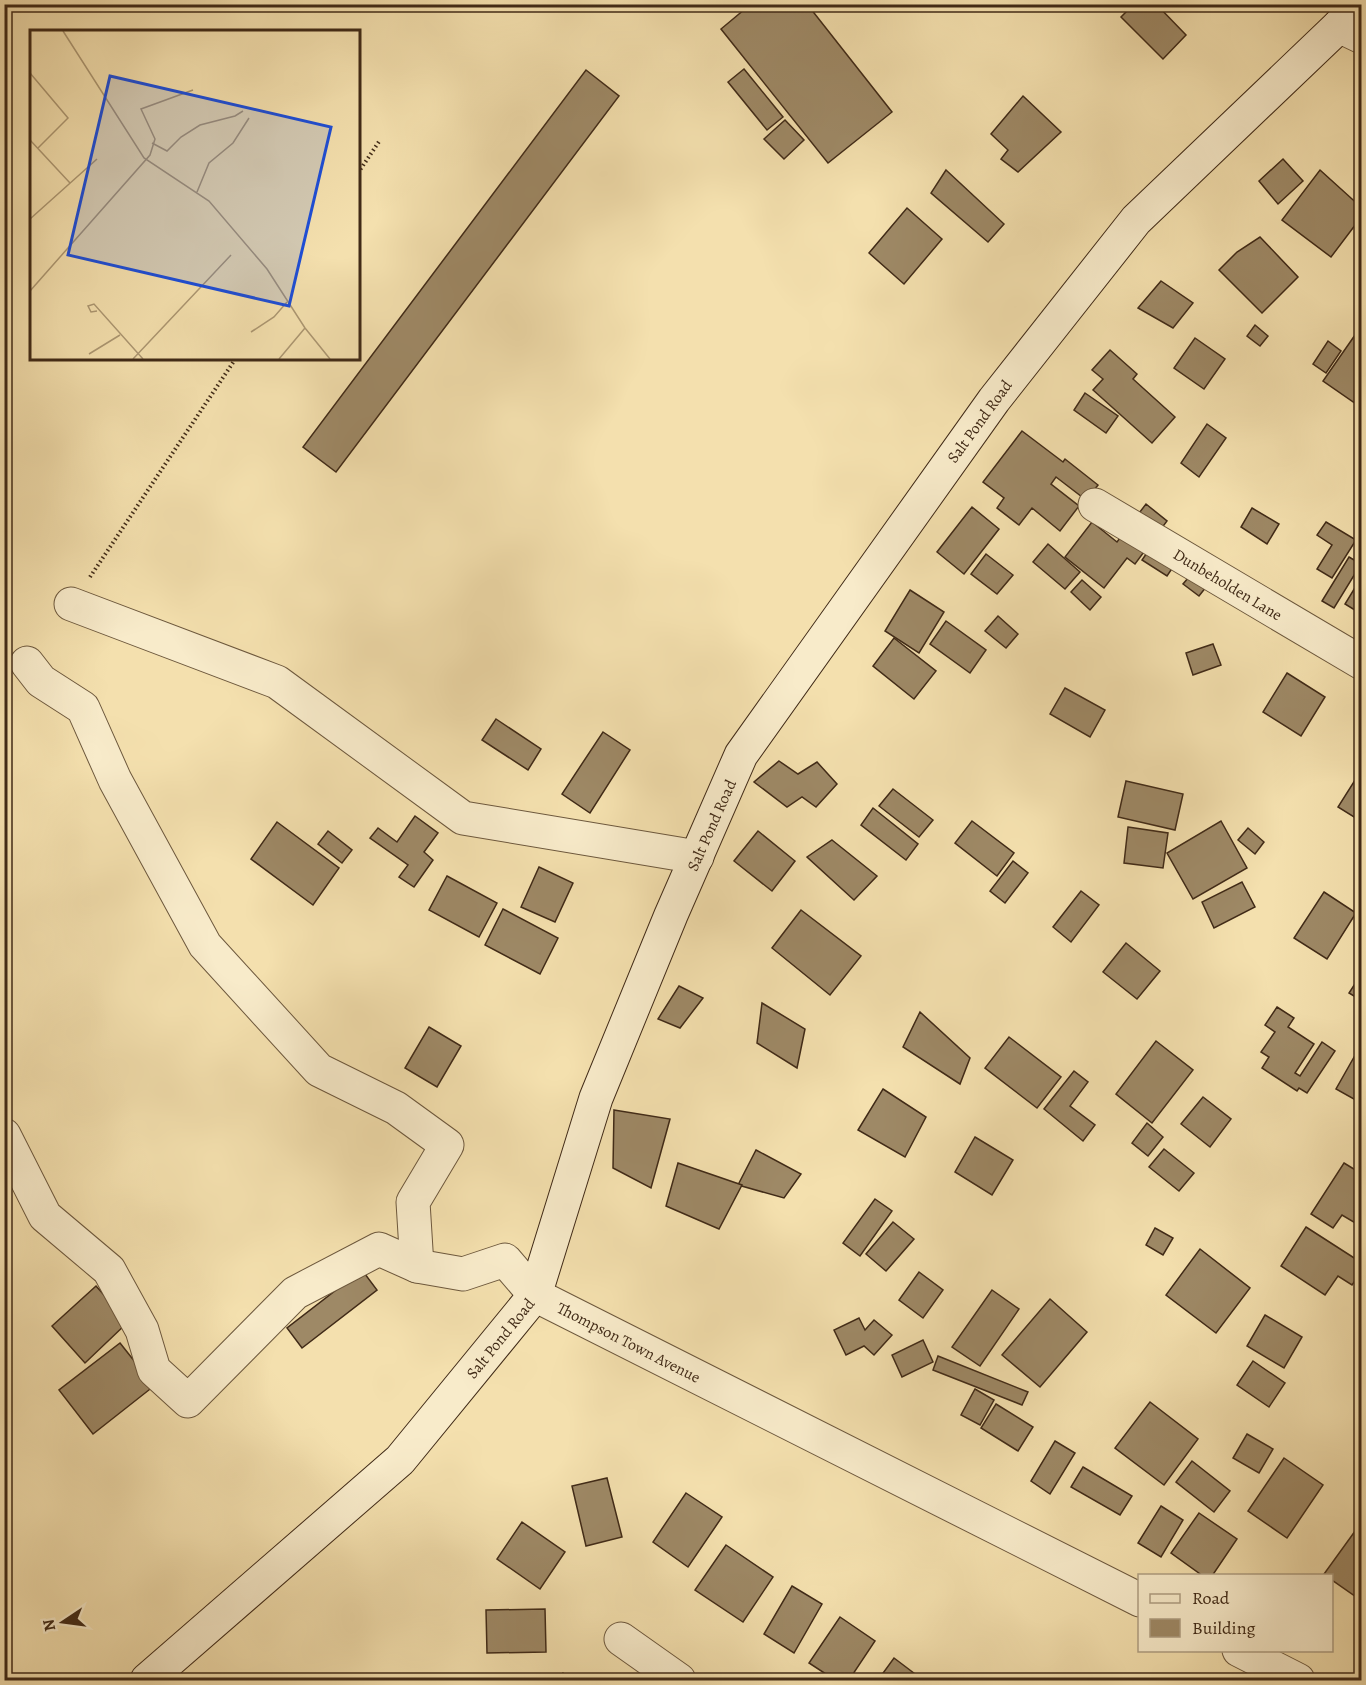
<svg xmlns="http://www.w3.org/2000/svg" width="1366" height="1685" font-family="Alegreya,serif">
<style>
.building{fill:#9e8966;stroke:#402a17;stroke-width:1.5}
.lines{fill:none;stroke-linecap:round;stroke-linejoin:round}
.street-casing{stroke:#6d583d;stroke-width:35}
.secondary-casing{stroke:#402a17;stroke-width:35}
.path{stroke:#402a17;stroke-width:4;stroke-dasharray:1.5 3;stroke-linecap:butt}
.street{stroke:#f8ebca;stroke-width:33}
.secondary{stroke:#f8ebca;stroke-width:33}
.labels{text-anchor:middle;stroke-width:4.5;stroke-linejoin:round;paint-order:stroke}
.street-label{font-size:16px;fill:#402a17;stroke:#f8ebca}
.inset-road{fill:none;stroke:#ac9772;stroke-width:1.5}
.view{fill:#1d4ed8;fill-opacity:0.15;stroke:#1d4ed8;stroke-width:3}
.inset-edge{fill:none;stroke:#402a17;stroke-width:3}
</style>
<rect width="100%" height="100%" fill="#f4e0ae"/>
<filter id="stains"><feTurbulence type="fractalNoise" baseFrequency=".00333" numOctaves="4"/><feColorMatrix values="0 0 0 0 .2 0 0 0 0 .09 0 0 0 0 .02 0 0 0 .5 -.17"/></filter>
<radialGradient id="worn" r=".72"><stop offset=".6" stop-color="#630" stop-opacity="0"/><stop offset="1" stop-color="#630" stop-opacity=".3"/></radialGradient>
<g class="building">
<path d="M751 4H807L892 112 828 163 721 29Z"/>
<path d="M1134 4H1156L1186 35 1163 59 1121 17Z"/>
<path d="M744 69 783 117 767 130 728 82Z"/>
<path d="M586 70 619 96 336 472 303 447Z"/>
<path d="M1023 96 1061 132 1018 172 1001 159 1008 150 991 134Z"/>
<path d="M785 120 804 140 784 159 764 139Z"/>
<path d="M1283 159 1303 181 1278 204 1259 181Z"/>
<path d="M946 170 1004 224 988 242 931 193Z"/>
<path d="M1320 170 1362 208V216L1331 257 1282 220Z"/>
<path d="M907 208 942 239 904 284 869 253Z"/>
<path d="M1260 237 1298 277 1262 313 1219 270 1237 252Z"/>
<path d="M1161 281 1193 303 1173 328 1138 308Z"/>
<path d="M1255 325 1268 336 1260 346 1247 336Z"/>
<path d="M1362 325V408L1323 381Z"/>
<path d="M1195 338 1225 359 1204 389 1174 368Z"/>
<path d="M1328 341 1341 351 1326 373 1313 364Z"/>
<path d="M1110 350 1137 374 1133 379 1175 417 1152 443 1093 390 1103 379 1092 370Z"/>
<path d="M1085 393 1118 416 1106 433 1074 410Z"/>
<path d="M1207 424 1226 438 1199 477 1181 463Z"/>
<path d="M1022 431 1063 462 1065 459 1098 485 1086 500 1056 477 1051 484 1079 506 1060 531 1032 508 1019 525 997 508 1004 498 983 482Z"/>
<path d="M1146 504 1167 521 1135 564 1127 558 1104 588 1065 557 1092 522 1117 542Z"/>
<path d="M972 507 999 529 964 574 937 552Z"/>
<path d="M1252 508 1279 524 1267 544 1241 527Z"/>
<path d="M1326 522 1356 540 1332 578 1317 569 1332 545 1317 535Z"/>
<path d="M1164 528 1188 545 1167 576 1142 560Z"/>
<path d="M1048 544 1080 572 1065 589 1033 562Z"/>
<path d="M986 554 1013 575 997 594 971 574Z"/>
<path d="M1349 557 1361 564 1334 608 1322 601Z"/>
<path d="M1195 570 1210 582 1199 596 1183 584Z"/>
<path d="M1082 580 1101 597 1090 610 1071 592Z"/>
<path d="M1356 586 1362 589V607L1358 612 1345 604Z"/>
<path d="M910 590 944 612 919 653 885 631Z"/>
<path d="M998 616 1018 634 1006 648 985 631Z"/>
<path d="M946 621 986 650 970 673 930 644Z"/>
<path d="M894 638 936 671 914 699 873 666Z"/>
<path d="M1213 644 1221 665 1193 675 1186 653Z"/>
<path d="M1287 673 1325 697 1301 736 1263 712Z"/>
<path d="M1065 688 1105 710 1090 737 1050 714Z"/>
<path d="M496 719 541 749 528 770 482 740Z"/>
<path d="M603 732 630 750 590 813 562 794Z"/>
<path d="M779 761 798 774 817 762 837 784 816 807 802 797 787 807 754 782Z"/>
<path d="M1362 769V822L1338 807Z"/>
<path d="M1126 781 1183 794 1175 830 1118 817Z"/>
<path d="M893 789 933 820 919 837 879 806Z"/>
<path d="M873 808 918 844 906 860 861 825Z"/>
<path d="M415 816 438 833 424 852 433 860 414 887 399 877 408 865 370 838 378 828 397 842Z"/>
<path d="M972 821 1014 853 997 876 955 843Z"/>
<path d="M1221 821 1247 868 1193 899 1167 853Z"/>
<path d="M277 822 339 868 313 905 251 859Z"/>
<path d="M1128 827 1168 833 1163 868 1124 863Z"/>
<path d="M1248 828 1264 842 1255 854 1238 840Z"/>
<path d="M328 831 352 850 342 863 318 844Z"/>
<path d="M758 831 795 861 772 891 734 861Z"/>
<path d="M832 840 877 876 854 900 807 857Z"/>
<path d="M1013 861 1028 873 1005 903 990 891Z"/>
<path d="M539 867 573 883 555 922 521 907Z"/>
<path d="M447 876 497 903 479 937 429 910Z"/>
<path d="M1242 882 1255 907 1214 928 1202 902Z"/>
<path d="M1081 891 1099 905 1071 942 1053 927Z"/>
<path d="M1324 892 1356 913 1327 959 1294 938Z"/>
<path d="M503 909 558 938 540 974 485 945Z"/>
<path d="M801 910 861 956 830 995 772 948Z"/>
<path d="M1126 943 1160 971 1137 999 1103 972Z"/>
<path d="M1362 973V1001L1349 993Z"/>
<path d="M679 986 703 998 680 1028 658 1019Z"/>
<path d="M762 1003 805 1029 797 1068 757 1043Z"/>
<path d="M1277 1007 1294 1018 1288 1027 1314 1044 1295 1073 1300 1076 1322 1042 1335 1051 1307 1093 1299 1088 1297 1091 1262 1068 1269 1057 1261 1052 1275 1032 1265 1025Z"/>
<path d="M920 1012 970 1058 960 1084 903 1047Z"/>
<path d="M429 1027 461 1046 437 1087 405 1068Z"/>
<path d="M1009 1037 1061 1077 1037 1108 985 1068Z"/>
<path d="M1156 1041 1193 1070 1152 1123 1116 1094Z"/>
<path d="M1362 1043V1103H1361L1336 1089Z"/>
<path d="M1074 1071 1088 1082 1070 1106 1095 1125 1083 1141 1044 1109Z"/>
<path d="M883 1089 926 1117 905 1157 858 1130Z"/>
<path d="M1203 1097 1231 1119 1210 1147 1181 1124Z"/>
<path d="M614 1110 670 1119 651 1188 613 1168Z"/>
<path d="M1147 1123 1163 1137 1148 1156 1132 1143Z"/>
<path d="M975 1137 1013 1160 992 1195 955 1172Z"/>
<path d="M1164 1149 1194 1173 1179 1191 1149 1167Z"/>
<path d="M756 1150 801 1174 784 1198 738 1185Z"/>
<path d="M678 1163 742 1185 719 1229 666 1206Z"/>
<path d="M1344 1163 1362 1174V1227L1342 1215 1333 1228 1311 1214Z"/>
<path d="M875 1199 892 1211 860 1256 843 1243Z"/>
<path d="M893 1222 914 1239 886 1271 866 1254Z"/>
<path d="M1306 1227 1362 1263V1271L1352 1285 1338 1276 1325 1295 1281 1266Z"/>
<path d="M1155 1228 1173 1238 1163 1255 1146 1245Z"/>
<path d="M1200 1249 1250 1288 1216 1333 1166 1295Z"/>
<path d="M362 1270 377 1290 302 1348 287 1328Z"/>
<path d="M919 1272 943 1290 923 1318 899 1300Z"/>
<path d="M96 1286 128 1322 85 1363 52 1326Z"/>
<path d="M992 1290 1019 1309 980 1366 952 1347Z"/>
<path d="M1050 1299 1087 1332 1040 1387 1002 1355Z"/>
<path d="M1265 1315 1302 1337 1284 1368 1247 1346Z"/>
<path d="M859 1318 865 1330 874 1320 892 1335 874 1355 864 1346 846 1355 834 1330Z"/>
<path d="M923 1340 933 1362 902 1377 892 1355Z"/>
<path d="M120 1343 154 1386 93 1434 59 1390Z"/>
<path d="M938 1356 1028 1392 1022 1405 933 1370Z"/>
<path d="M1253 1361 1285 1383 1269 1407 1237 1385Z"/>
<path d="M975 1389 994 1400 980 1425 961 1415Z"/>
<path d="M1150 1402 1198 1439 1164 1485 1115 1448Z"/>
<path d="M996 1404 1033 1427 1018 1451 981 1428Z"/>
<path d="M1247 1434 1273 1449 1259 1473 1233 1458Z"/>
<path d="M1055 1441 1075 1453 1050 1494 1031 1481Z"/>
<path d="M1284 1458 1323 1485 1287 1538 1248 1511Z"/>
<path d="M1192 1461 1230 1491 1214 1512 1176 1482Z"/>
<path d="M1083 1467 1132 1496 1120 1515 1071 1487Z"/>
<path d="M607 1478 622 1537 586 1546 572 1486Z"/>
<path d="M686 1493 722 1517 688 1567 653 1542Z"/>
<path d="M1161 1506 1183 1520 1161 1557 1138 1543Z"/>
<path d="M1199 1513 1237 1539 1212 1576H1203L1171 1553Z"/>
<path d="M522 1522 565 1552 540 1589 497 1559Z"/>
<path d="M1358 1527 1362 1529V1601L1332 1580V1576L1324 1574Z"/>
<path d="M726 1545 773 1577 743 1622 695 1590Z"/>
<path d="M792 1586 822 1604 794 1653 764 1634Z"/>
<path d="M545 1609 546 1652 487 1653 486 1610Z"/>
<path d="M840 1617 875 1641 849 1680H835L809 1663Z"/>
<path d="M894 1658 923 1680H878Z"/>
<path d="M563 1673 573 1680H557Z"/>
</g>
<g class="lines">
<g class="street-casing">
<g id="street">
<path d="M1339 26 1362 37"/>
<path d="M1095 505 1362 663"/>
<path d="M71 604 277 682 463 818 697 857"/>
<path d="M27 663 41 681 83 708 115 780 205 945 319 1070 396 1108 447 1145 413 1202 417 1266"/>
<path d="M4 1135 45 1216 109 1270 142 1330 154 1370 188 1401 295 1293 379 1249 417 1266 463 1274 505 1260 535 1295 1140 1600"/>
<path d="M621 1639 679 1680"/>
<path d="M1239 1650 1298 1680"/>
</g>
</g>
<g class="secondary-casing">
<path id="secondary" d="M147 1680 400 1460 535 1295 596 1098 671 915 741 755 994 400 1136 220 1339 26 1359 4"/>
</g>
<g class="path">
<path d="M358 173 380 140"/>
<path d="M90 577 236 358"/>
</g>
<use href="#street" class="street"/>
<use href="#secondary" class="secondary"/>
</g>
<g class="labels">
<g class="street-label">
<text transform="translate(979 421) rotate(-54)" y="6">Salt Pond Road</text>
<text transform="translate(1228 584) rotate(31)" y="6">Dunbeholden Lane</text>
<text transform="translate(711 825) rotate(-66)" y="6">Salt Pond Road</text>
<text transform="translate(500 1338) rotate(-51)" y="6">Salt Pond Road</text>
<text transform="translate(629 1342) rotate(27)" y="6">Thompson Town Avenue</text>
</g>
</g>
<g transform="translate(30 30)">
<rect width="330" height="330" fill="#f4e0ae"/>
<path class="inset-road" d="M33 1 114 128 179 171 237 239 275 298 300 329M0 43 38 88 8 118M0 110 40 153M122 113 137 121 151 107 170 95 205 86 213 81M167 162 179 133 203 113 219 88M0 189 67 129M0 261 120 125 125 109 111 79 163 60M67 281 61 282 58 276 64 274 113 329M221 302 244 287 257 272M59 324 90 305M103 329 201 225M249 329 275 298"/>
<path class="view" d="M80 46 301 97 259 276 38 225Z"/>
<rect width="330" height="330" class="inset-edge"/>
</g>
<rect width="1366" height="1685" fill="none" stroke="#f4e0ae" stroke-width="24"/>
<rect x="6" y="6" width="1354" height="1673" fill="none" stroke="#402a17" stroke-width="3"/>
<rect x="12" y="12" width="1342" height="1661" fill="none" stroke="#402a17" stroke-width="1.5"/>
<rect x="1138" y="1574" width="195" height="78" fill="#f8ebca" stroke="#ae9e82" stroke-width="1.5"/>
<rect x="1150" y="1594" width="30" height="9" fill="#f8ebca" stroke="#ae9e82" stroke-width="1.5"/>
<text x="1192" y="1604" font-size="18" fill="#402a17">Road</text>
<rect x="1150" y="1619" width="30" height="18" fill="#9e8966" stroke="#ae9e82" stroke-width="1.5"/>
<text x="1192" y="1634" font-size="18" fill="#402a17">Building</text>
<g transform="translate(63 1622) rotate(257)" stroke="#f8ebca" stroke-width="4.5" paint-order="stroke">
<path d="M0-4.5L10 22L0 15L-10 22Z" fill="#402a17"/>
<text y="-9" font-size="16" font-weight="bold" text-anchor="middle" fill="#402a17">N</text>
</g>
<rect width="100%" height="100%" filter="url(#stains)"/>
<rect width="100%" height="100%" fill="url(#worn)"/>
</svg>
